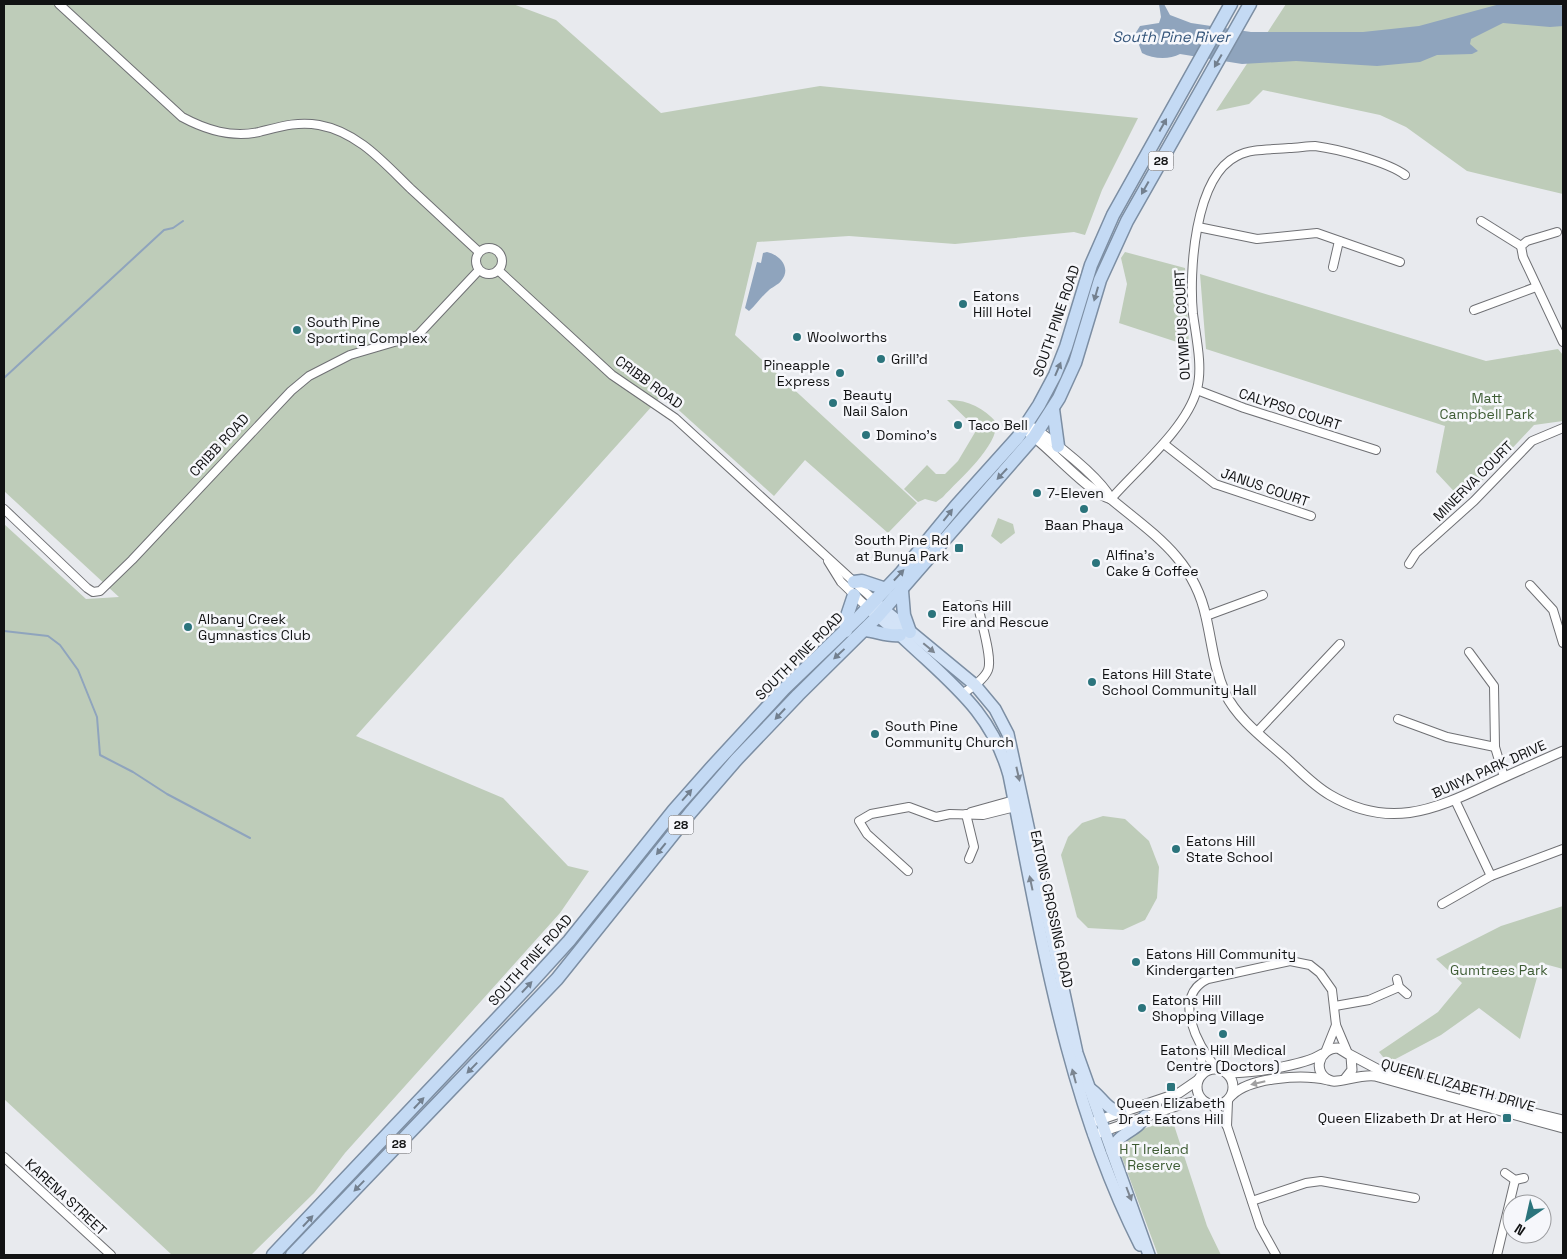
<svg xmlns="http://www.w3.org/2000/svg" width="1567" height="1259" font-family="'Space Grotesk',sans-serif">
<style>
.green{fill:#beccb9}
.water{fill:#8fa4bd}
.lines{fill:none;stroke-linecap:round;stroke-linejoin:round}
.stream{stroke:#8fa4bd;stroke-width:2}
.minor-casing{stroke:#6f7074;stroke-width:10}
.tertiary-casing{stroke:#6f7074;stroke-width:11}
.primary-casing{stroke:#7c8ea3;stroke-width:14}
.trunk-casing{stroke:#7c8ea3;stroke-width:15}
.minor{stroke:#fff;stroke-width:8}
.tertiary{stroke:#fff;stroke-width:9}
.primary{stroke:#d3e3f7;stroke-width:11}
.trunk{stroke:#c4daf4;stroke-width:12}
.oneway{fill:#73808f}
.oneway2{fill:#7c8590}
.oneway3{fill:#a0a0a1}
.poi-dot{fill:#2b747c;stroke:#f6f7fb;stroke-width:2}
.labels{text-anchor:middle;stroke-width:5;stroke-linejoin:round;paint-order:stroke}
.shield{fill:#f6f7fb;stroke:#565759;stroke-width:1}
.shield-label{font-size:12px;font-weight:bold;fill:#111213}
.poi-label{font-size:14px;fill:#111213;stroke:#f6f7fb;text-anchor:start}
.street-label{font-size:14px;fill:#111213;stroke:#f6f7fb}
.park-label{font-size:14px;fill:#3e5c34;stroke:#f6f7fb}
.water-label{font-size:15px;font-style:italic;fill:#335479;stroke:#f6f7fb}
</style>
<rect width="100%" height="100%" fill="#e8eaee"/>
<g class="green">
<path d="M4 4H513L556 20 661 113 820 86 1138 118 1102 190 1085 235 1074 232 955 244 849 236 757 242 735 335 917 503 888 533 805 460 774 496 662 395 356 736 503 798 568 866 589 871 560 913 345 1153 314 1193 251 1255H172L4 1099V524L86 599 119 597 4 491Z"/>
<path d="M1286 4H1563V194L1467 171 1406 127 1380 115 1263 90 1249 104 1216 111Z"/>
<path d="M1125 252 1185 268 1189 346 1119 323 1127 284 1121 258Z"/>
<path d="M1200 274 1486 361 1558 349 1563 355V421L1534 425 1463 501 1436 472 1445 426 1206 349Z"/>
<path d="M947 400C966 399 984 408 996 422 999 446 958 480 943 497L936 502 925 499 918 502 904 489 927 465 936 474H945L958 461 977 429Z"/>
<path d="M998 518 1013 524 1015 533 1001 544 991 536Z"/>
<path d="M1103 816 1125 819 1149 841 1159 867 1157 898 1145 920 1123 930 1088 928 1077 917 1061 855 1068 837 1082 823Z"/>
<path d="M1563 906V969L1541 963 1520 1039 1479 1008 1441 1035 1388 1063 1379 1052 1438 1012 1462 983 1436 959 1501 926Z"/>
<path d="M1172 1119 1207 1226 1221 1255H1158L1121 1155 1124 1141 1140 1130Z"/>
</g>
<g class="water">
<path d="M1159 4H1164L1170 15 1191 23 1251 32H1363L1419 26 1500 4H1556L1563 6V26L1550 27 1503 23 1471 39 1470 44 1478 51 1472 54 1437 55 1420 62 1377 66 1296 61 1242 64 1180 54C1169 60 1153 59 1142 53L1135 34 1140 26 1159 23 1161 17Z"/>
<path d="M767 252C780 255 792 268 781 281 778 285 772 287 768 291 761 297 756 305 749 311L745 308 757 262 761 263 763 253Z"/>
</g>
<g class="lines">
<g class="stream">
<path d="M4 378 164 230 173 228 183 221"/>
<path d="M4 631 48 636 60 645 78 670 97 717 100 755 133 772 167 794 250 838"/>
</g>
<g class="minor-casing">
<g id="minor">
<path d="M59 4 182 117C206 130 231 138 259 132 279 127 297 121 319 125 358 132 384 163 411 189 434 210 456 231 479 252"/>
<path d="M1481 221 1521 246"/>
<path d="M1198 227 1257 239 1317 233 1400 262"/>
<path d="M1557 232 1527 241 1521 246 1523 257 1563 342"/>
<circle cx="489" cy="261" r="13"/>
<path d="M1333 267 1339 241"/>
<path d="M498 270 612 375 675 418 875 601"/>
<path d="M1474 310 1536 287"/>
<path d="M1197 390 1244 408 1376 450"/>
<path d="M1164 444 1215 484 1311 516"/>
<path d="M1111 499C1137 469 1187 428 1197 389 1203 367 1196 337 1193 314 1189 273 1194 177 1237 156 1252 148 1272 150 1289 148 1297 148 1307 146 1315 146 1338 149 1388 162 1405 175"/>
<path d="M4 509 87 588 93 592 100 591 132 560 291 391 309 376 350 355 418 335 479 270"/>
<path d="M828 561 841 582 868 608"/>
<path d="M1409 564 1416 553 1474 501 1532 441 1563 428"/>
<path d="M1530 585 1553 610 1563 643"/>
<path d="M1206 616 1263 595"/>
<path d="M1469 652 1494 686 1495 747 1504 777"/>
<path d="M962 694C971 688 984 680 988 670 993 657 980 620 978 605"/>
<path d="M1398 719 1447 737 1495 747"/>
<path d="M1257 732 1340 644"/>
<path d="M1455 800 1491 876"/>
<path d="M971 812 1014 800"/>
<path d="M966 814 974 847 969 859"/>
<path d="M908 871 867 834 859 821 871 814 909 807 936 817 950 814 983 815 1015 807"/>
<path d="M1442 904 1491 876 1563 849"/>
<path d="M1397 979 1399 987 1407 994"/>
<path d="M1335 1006 1369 1000 1399 987"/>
<path d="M1201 1048 1202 1075"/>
<path d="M1326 1050 1336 1025"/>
<path d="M1217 1069C1199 1047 1170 997 1208 979L1290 961 1310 965 1320 973 1332 990 1336 1025 1347 1051"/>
<path d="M1228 1101 1227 1126 1260 1226 1276 1255"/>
<path d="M1212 1105 1227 1126"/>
<path d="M4 1157 111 1255"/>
<path d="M1505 1173 1515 1180 1524 1178"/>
<path d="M1252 1201 1306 1183 1321 1181 1415 1198"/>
<path d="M1497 1255 1515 1180"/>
</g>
</g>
<g class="tertiary-casing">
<g id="tertiary">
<path d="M1034 428C1056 444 1099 476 1111 499 1153 534 1194 559 1206 617 1212 643 1214 668 1225 693 1238 720 1266 740 1287 759 1301 772 1314 786 1330 795 1388 829 1432 811 1487 785 1513 773 1538 762 1563 751"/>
<path d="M1030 434C1053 451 1088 492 1111 499"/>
<path d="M1349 1054 1381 1071 1442 1089"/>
<circle cx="1215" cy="1087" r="18"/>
<path d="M1225 1072C1246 1075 1305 1065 1322 1054"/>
<path d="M1345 1079 1352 1070 1351 1056 1338 1048C1318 1048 1311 1075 1332 1081 1340 1083 1360 1074 1375 1076L1563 1128"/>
<path d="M1232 1095C1251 1077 1303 1074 1328 1080"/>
<path d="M1464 1096 1563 1120"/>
<path d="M1096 1121 1179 1093 1198 1080"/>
<path d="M1093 1135 1179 1105 1194 1102 1207 1103"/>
</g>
</g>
<g class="primary-casing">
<g id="primary">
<path d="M877 604 975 685 995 709 1008 734 1077 1053 1149 1255"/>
<path d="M868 608C889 624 907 642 926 659 965 695 994 722 1009 775 1041 934 1066 1099 1140 1245"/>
<path d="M1089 1088C1101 1095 1106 1110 1121 1112"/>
<path d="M1112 1151C1117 1132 1138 1132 1145 1116"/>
</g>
</g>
<g class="trunk-casing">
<g id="trunk">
<path d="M1053 409 1058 446"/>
<path d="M854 582 862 581 886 589"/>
<path d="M902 591 904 615 910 632"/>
<path d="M864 630C877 631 888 637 900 635"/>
<path d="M846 631V619L854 595"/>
<path d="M273 1255 527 987 569 941 674 810 712 767 784 689 859 617 900 574 956 506 1018 437 1039 405 1055 375 1066 347 1091 265 1113 215 1231 4"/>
<path d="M292 1255 557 979 691 812 736 760 798 695 878 616 1034 437 1059 398 1075 363 1100 280 1127 221 1250 4"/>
</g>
</g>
<use href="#minor" class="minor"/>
<use href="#tertiary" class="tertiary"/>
<use href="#primary" class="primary"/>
<use href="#trunk" class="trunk"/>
</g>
<defs><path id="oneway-solid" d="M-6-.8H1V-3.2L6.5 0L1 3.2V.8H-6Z" transform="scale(1.25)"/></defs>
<g class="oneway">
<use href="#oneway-solid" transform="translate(1218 61) rotate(120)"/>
<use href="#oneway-solid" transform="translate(1163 125) rotate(-61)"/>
<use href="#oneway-solid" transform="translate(1145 188) rotate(119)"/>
<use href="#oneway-solid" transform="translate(1096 294) rotate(106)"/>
<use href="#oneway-solid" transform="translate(1058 369) rotate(-67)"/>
<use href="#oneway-solid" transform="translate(1002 474) rotate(133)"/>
<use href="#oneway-solid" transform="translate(948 515) rotate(-52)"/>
<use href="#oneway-solid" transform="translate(899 575) rotate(-47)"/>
<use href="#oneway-solid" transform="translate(839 654) rotate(137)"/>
<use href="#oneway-solid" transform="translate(780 714) rotate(133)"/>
<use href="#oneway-solid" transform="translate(687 795) rotate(-49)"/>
<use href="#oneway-solid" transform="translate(661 849) rotate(129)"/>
<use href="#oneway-solid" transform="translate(527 987) rotate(-47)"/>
<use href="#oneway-solid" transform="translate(472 1068) rotate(134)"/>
<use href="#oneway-solid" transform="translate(419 1103) rotate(-47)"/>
<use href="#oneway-solid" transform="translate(359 1186) rotate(134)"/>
<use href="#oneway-solid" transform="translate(308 1221) rotate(-47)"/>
</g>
<g class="oneway2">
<use href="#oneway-solid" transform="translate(929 648) rotate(40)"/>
<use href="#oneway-solid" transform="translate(1018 774) rotate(77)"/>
<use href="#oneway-solid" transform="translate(1031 883) rotate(-102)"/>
<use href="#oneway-solid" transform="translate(1074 1076) rotate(-105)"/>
<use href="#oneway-solid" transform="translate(1129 1194) rotate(69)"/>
</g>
<use class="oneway3" href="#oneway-solid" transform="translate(1258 1083) rotate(167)"/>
<g class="poi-dot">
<circle cx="963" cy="304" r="5"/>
<circle cx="297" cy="330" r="5"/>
<circle cx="797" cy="337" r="5"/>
<circle cx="881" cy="359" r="5"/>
<circle cx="840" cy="373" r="5"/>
<circle cx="833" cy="403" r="5"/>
<circle cx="958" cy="425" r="5"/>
<circle cx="866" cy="435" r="5"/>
<circle cx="1037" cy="493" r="5"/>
<circle cx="1084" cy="509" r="5"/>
<rect x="954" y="543" width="10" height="10" rx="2.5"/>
<circle cx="1096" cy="563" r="5"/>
<circle cx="932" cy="614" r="5"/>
<circle cx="188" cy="627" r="5"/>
<circle cx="1092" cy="682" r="5"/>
<circle cx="875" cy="734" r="5"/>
<circle cx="1176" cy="849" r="5"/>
<circle cx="1136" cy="962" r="5"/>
<circle cx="1142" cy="1008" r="5"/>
<circle cx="1223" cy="1034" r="5"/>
<rect x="1166" y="1082" width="10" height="10" rx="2.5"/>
<rect x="1502" y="1113" width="10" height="10" rx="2.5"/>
</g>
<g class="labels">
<g class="shield">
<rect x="1148.5" y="151.5" width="25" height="19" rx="4"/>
<rect x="668.5" y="815.5" width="25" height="19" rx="4"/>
<rect x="386.5" y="1134.5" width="25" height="19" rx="4"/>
</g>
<g class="shield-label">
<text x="1161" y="165">28</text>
<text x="681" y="829">28</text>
<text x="399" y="1148">28</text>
</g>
<g class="poi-label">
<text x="973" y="301">Eatons<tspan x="973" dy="16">Hill Hotel</tspan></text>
<text x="307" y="327">South Pine<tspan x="307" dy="16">Sporting Complex</tspan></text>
<text x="807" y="342">Woolworths</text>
<text x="891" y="364">Grill'd</text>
<text x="830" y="370" text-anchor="end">Pineapple<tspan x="830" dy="16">Express</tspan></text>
<text x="843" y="400">Beauty<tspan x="843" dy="16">Nail Salon</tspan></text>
<text x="968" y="430">Taco Bell</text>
<text x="876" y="440">Domino's</text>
<text x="1047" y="498">7-Eleven</text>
<text x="1084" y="530" text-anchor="middle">Baan Phaya</text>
<text x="949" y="545" text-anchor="end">South Pine Rd<tspan x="949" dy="16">at Bunya Park</tspan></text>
<text x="1106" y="560">Alfina's<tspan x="1106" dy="16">Cake &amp; Coffee</tspan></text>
<text x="942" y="611">Eatons Hill<tspan x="942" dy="16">Fire and Rescue</tspan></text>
<text x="198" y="624">Albany Creek<tspan x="198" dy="16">Gymnastics Club</tspan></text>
<text x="1102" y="679">Eatons Hill State<tspan x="1102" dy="16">School Community Hall</tspan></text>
<text x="885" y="731">South Pine<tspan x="885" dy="16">Community Church</tspan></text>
<text x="1186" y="846">Eatons Hill<tspan x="1186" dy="16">State School</tspan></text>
<text x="1146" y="959">Eatons Hill Community<tspan x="1146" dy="16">Kindergarten</tspan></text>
<text x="1152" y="1005">Eatons Hill<tspan x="1152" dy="16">Shopping Village</tspan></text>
<text x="1223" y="1055" text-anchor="middle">Eatons Hill Medical<tspan x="1223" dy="16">Centre (Doctors)</tspan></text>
<text x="1171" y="1108" text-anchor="middle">Queen Elizabeth<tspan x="1171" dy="16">Dr at Eatons Hill</tspan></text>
<text x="1497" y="1123" text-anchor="end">Queen Elizabeth Dr at Hero</text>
</g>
<g class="street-label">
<text transform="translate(1056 321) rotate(-71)" y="5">SOUTH PINE ROAD</text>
<text transform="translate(1182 325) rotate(-93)" y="5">OLYMPUS COURT</text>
<text transform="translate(649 382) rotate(36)" y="5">CRIBB ROAD</text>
<text transform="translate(1290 409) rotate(18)" y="5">CALYPSO COURT</text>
<text transform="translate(219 445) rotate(-47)" y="5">CRIBB ROAD</text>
<text transform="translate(1473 481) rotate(-45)" y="5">MINERVA COURT</text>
<text transform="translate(1265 487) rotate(19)" y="5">JANUS COURT</text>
<text transform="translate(799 656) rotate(-45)" y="5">SOUTH PINE ROAD</text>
<text transform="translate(1489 769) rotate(-24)" y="5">BUNYA PARK DRIVE</text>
<text transform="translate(1052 909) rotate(78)" y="5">EATONS CROSSING ROAD</text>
<text transform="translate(530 960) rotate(-48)" y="5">SOUTH PINE ROAD</text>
<text transform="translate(1458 1085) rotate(16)" y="5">QUEEN ELIZABETH DRIVE</text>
<text transform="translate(66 1197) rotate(43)" y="5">KARENA STREET</text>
</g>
<g class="park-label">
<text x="1487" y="403">Matt<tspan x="1487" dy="16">Campbell Park</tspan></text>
<text x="1499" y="975">Gumtrees Park</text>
<text x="1154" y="1154">H T Ireland<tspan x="1154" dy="16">Reserve</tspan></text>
</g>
<g class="water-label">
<text x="1171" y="42">South Pine River</text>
</g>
</g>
<rect width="1567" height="1259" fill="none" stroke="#111213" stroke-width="10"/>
<g transform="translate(1527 1219) rotate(214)"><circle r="24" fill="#f6f7fb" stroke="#9a9b9e"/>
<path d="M0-4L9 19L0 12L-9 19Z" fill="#2b747c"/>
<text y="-8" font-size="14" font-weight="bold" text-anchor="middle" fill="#111213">N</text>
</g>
</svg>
